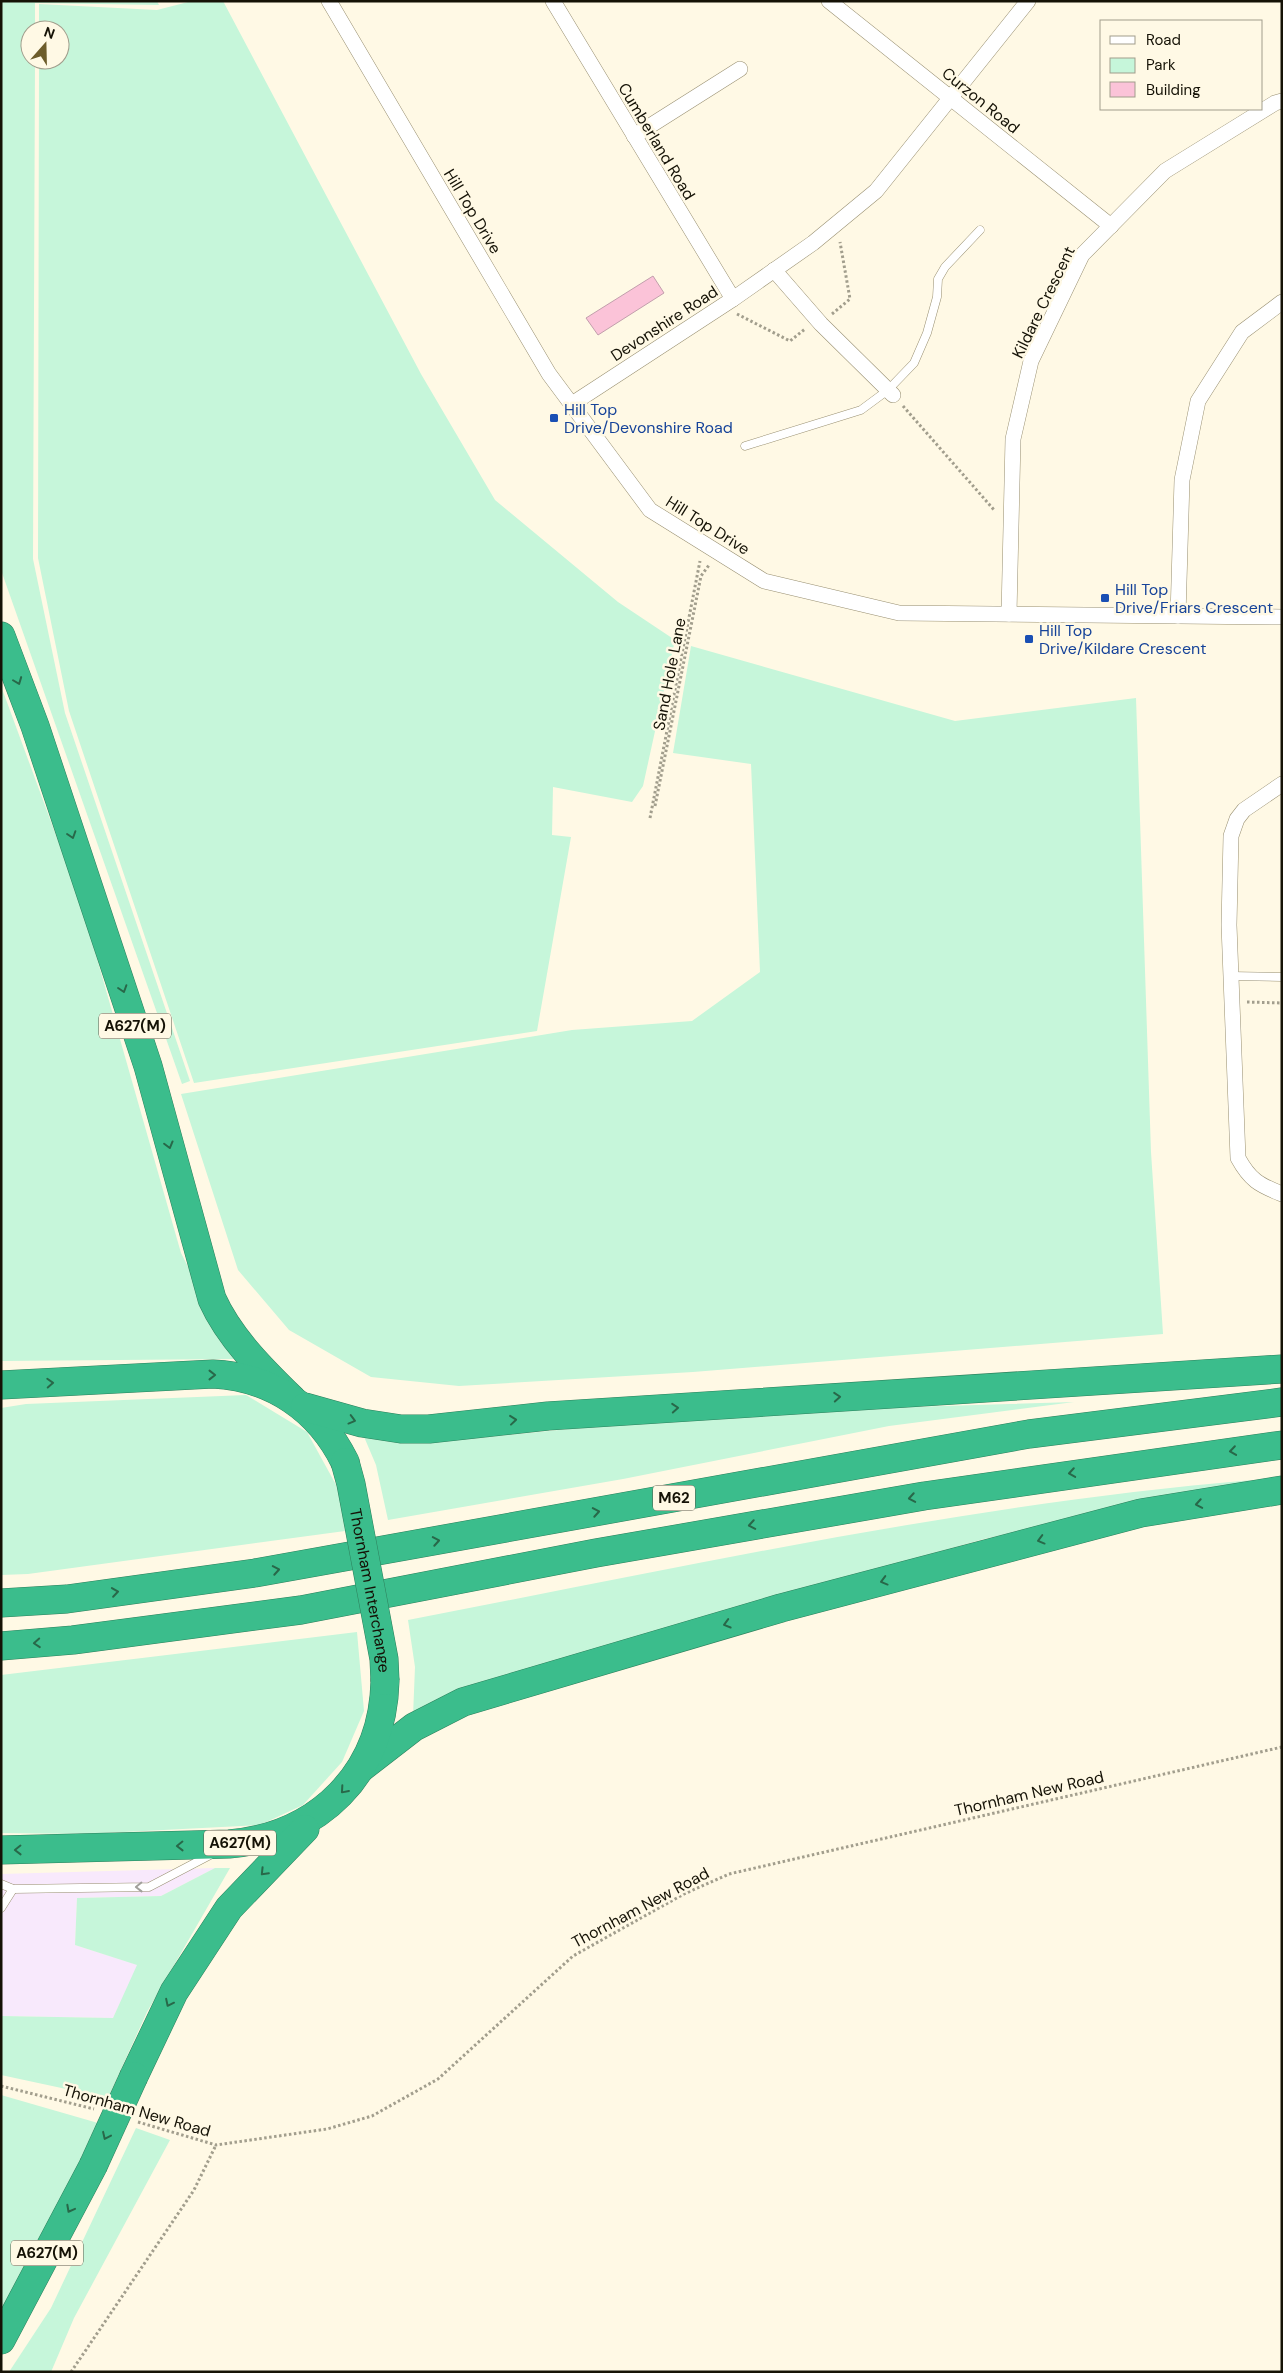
<svg xmlns="http://www.w3.org/2000/svg" width="1283" height="2373" font-family="'DM Sans',sans-serif">
<style>
.industrial{fill:#f8e9fc}
.green{fill:#c6f6da}
.building{fill:#fbc3d8;stroke:#c29fac}
.lines{fill:none;stroke-linecap:round;stroke-linejoin:round}
.service-casing{stroke:#999072;stroke-width:9}
.minor-casing{stroke:#999072;stroke-width:16}
.motorway-casing{stroke:#2e815d;stroke-width:29}
.path{stroke:#a29e8d;stroke-width:3;stroke-dasharray:2.5 2.5;stroke-linecap:butt}
.service{stroke:#fff;stroke-width:8}
.minor{stroke:#fff;stroke-width:15}
.motorway{stroke:#3bbd8c;stroke-width:28}
.motorway-bridge-casing{stroke:#2e815d;stroke-width:29;stroke-linecap:butt}
.motorway-bridge{stroke:#3bbd8c;stroke-width:28}
.oneway{stroke:#286849}
.oneway2{stroke:#a1a09b}
.transit-dot{fill:#1a4fb4;stroke:#fff9e5;stroke-width:2}
.labels{text-anchor:middle;stroke-width:5;stroke-linejoin:round;paint-order:stroke}
.shield{fill:#fff9e5;stroke:#5b5749;stroke-width:1}
.shield-label{font-size:15px;font-weight:bold;fill:#151206}
.street-label{font-size:16px;fill:#151206;stroke:#fff9e5}
.transit-label{font-size:16px;fill:#164399;stroke:#fff9e5;text-anchor:start}
</style>
<rect width="100%" height="100%" fill="#fff9e5"/>
<path class="industrial" d="M215 1868 161 1896 77 1898 75 1945 138 1965 113 2018 1 2016V1874Z"/>
<g class="green">
<path d="M1 1H157L159 5 35 3V30H30V60H35L33 559 65 713 190 1081 182 1084 1 570Z"/>
<path d="M192 1H223L421 374 495 500 618 602 675 640 643 786 632 802 553 787 552 835 571 837 537 1031 194 1083 69 711 38 558 39 60H60V30H39V4L157 10Z"/>
<path d="M691 646 955 721 1136 698 1151 1152 1163 1334 693 1372 459 1386 371 1377 289 1330 238 1270 181 1094 572 1030 692 1021 760 972 751 764 673 753Z"/>
<path d="M1 686 82 906 181 1253 235 1359 1 1361Z"/>
<path d="M246 1395 307 1432 340 1492 345 1531 28 1574 1 1575V1408L26 1404Z"/>
<path d="M1074 1402 889 1426 623 1479 388 1520 376 1465 362 1432 477 1438 650 1421 810 1410Z"/>
<path d="M1252 1480 1187 1496 984 1539 745 1606 413 1716 415 1667 408 1620C688 1566 967 1504 1252 1480Z"/>
<path d="M357 1632 364 1711 342 1762 303 1805 260 1825 85 1834 1 1833V1675Z"/>
<path d="M215 1868H230L147 2012 108 2098 1 2075V2016L113 2018 137 1965 75 1945 77 1898 161 1896Z"/>
<path d="M1 2095 98 2123 79 2167 1 2318Z"/>
<path d="M136 2128 170 2140 74 2318 51 2372H9L51 2308Z"/>
</g>
<path class="building" d="M653 276 664 293 598 335 586 318Z"/>
<g class="lines">
<g class="service-casing">
<g id="service">
<path d="M745 446 861 410 888 390 914 363 927 333 937 297 938 279 945 267 980 230"/>
<path d="M1231 976 1282 977"/>
<path d="M1 1884 13 1889 149 1887 212 1854"/>
<path d="M1 1908 13 1889"/>
</g>
</g>
<g class="minor-casing">
<g id="minor">
<path d="M329 1 549 374 650 510 764 581 899 613 1282 617"/>
<path d="M553 1 733 299"/>
<path d="M829 1 1111 226"/>
<path d="M634 136 740 69"/>
<path d="M774 270 821 324 893 395"/>
<path d="M572 404 733 299 813 243 876 191 1028 1"/>
<path d="M1009 614 1013 439 1031 361 1082 255 1165 171 1275 103 1282 101"/>
<path d="M1178 616 1182 480 1198 401 1242 332 1282 302"/>
<path d="M1282 784 1244 810 1237 819 1231 836 1229 925 1238 1158C1250 1180 1259 1185 1282 1194"/>
</g>
</g>
<g class="motorway-casing">
<g id="motorway">
<path d="M1 636 35 726 148 1066 212 1299C229 1337 262 1370 292 1399"/>
<path d="M1 1385 213 1374C272 1377 319 1409 345 1462"/>
<path d="M305 1407 362 1423 401 1429H429L548 1416 1282 1369"/>
<path d="M1 1603 67 1599 255 1573 1029 1434 1282 1402"/>
<path d="M1 1646 73 1640 301 1610 596 1553 924 1496 1282 1445"/>
<path d="M361 1768 414 1727 463 1702 781 1608 1141 1513 1282 1490"/>
<path d="M1 1850 229 1844C319 1836 383 1773 385 1681"/>
<path d="M134 2076 174 1992 229 1908 305 1829"/>
<path d="M1 2340 93 2166"/>
</g>
</g>
<g class="path">
<path d="M737 314 790 341 805 329"/>
<path d="M832 314 850 299 840 242"/>
<path d="M903 406 995 511"/>
<path d="M655 806 701 576 709 565"/>
<path d="M650 818 700 561"/>
<path d="M1247 1002 1282 1003"/>
<path d="M1 2086 94 2109"/>
<path d="M138 2122 216 2145 327 2129 372 2116 438 2079 573 1956 684 1894 729 1874 1282 1747"/>
<path d="M71 2372 194 2190 216 2145"/>
</g>
<use href="#service" class="service"/>
<use href="#minor" class="minor"/>
<use href="#motorway" class="motorway"/>
<g class="motorway-bridge-casing">
<g id="motorway-bridge">
<path id="s1" d="M345 1462 351 1484 384 1659 385 1681"/>
<path d="M93 2166 134 2076"/>
</g>
</g>
<use href="#motorway-bridge" class="motorway-bridge"/>
</g>
<defs><path id="oneway-chevron" d="M-2-3.5L2.5 0L-2 3.5" fill="none" stroke-width="1.6" stroke-linecap="round" stroke-linejoin="round" transform="scale(1.25)"/></defs>
<g class="oneway">
<use href="#oneway-chevron" transform="translate(18 681) rotate(69)"/>
<use href="#oneway-chevron" transform="translate(72 835) rotate(72)"/>
<use href="#oneway-chevron" transform="translate(123 989) rotate(72)"/>
<use href="#oneway-chevron" transform="translate(169 1145) rotate(75)"/>
<use href="#oneway-chevron" transform="translate(212 1375)"/>
<use href="#oneway-chevron" transform="translate(50 1383) rotate(-3)"/>
<use href="#oneway-chevron" transform="translate(837 1397) rotate(-4)"/>
<use href="#oneway-chevron" transform="translate(675 1408) rotate(-4)"/>
<use href="#oneway-chevron" transform="translate(352 1420) rotate(15)"/>
<use href="#oneway-chevron" transform="translate(513 1420) rotate(-6)"/>
<use href="#oneway-chevron" transform="translate(1233 1451) rotate(172)"/>
<use href="#oneway-chevron" transform="translate(1072 1473) rotate(171)"/>
<use href="#oneway-chevron" transform="translate(912 1498) rotate(170)"/>
<use href="#oneway-chevron" transform="translate(1199 1504) rotate(170)"/>
<use href="#oneway-chevron" transform="translate(596 1512) rotate(-10)"/>
<use href="#oneway-chevron" transform="translate(752 1525) rotate(170)"/>
<use href="#oneway-chevron" transform="translate(1041 1540) rotate(165)"/>
<use href="#oneway-chevron" transform="translate(436 1541) rotate(-10)"/>
<use href="#oneway-chevron" transform="translate(276 1570) rotate(-10)"/>
<use href="#oneway-chevron" transform="translate(884 1581) rotate(165)"/>
<use href="#oneway-chevron" transform="translate(115 1592) rotate(-8)"/>
<use href="#oneway-chevron" transform="translate(727 1624) rotate(164)"/>
<use href="#oneway-chevron" transform="translate(37 1643) rotate(176)"/>
<use href="#oneway-chevron" transform="translate(344 1790) rotate(131)"/>
<use href="#oneway-chevron" transform="translate(180 1846) rotate(179)"/>
<use href="#oneway-chevron" transform="translate(18 1850) rotate(179)"/>
<use href="#oneway-chevron" transform="translate(264 1872) rotate(134)"/>
<use href="#oneway-chevron" transform="translate(169 2003) rotate(116)"/>
<use href="#oneway-chevron" transform="translate(106 2136) rotate(115)"/>
<use href="#oneway-chevron" transform="translate(70 2209) rotate(118)"/>
</g>
<use class="oneway2" href="#oneway-chevron" transform="translate(139 1887) rotate(179)"/>
<g class="transit-dot">
<rect x="549" y="413" width="10" height="10" rx="2.5"/>
<rect x="1100" y="593" width="10" height="10" rx="2.5"/>
<rect x="1024" y="634" width="10" height="10" rx="2.5"/>
</g>
<g class="labels">
<g class="shield">
<rect x="99" y="1013.5" width="72" height="25" rx="4"/>
<rect x="653" y="1485.5" width="42" height="25" rx="4"/>
<rect x="204" y="1830.5" width="72" height="25" rx="4"/>
<rect x="11" y="2240.5" width="72" height="25" rx="4"/>
</g>
<g class="shield-label">
<text x="135" y="1031">A627(M)</text>
<text x="674" y="1503">M62</text>
<text x="240" y="1848">A627(M)</text>
<text x="47" y="2258">A627(M)</text>
</g>
<g class="street-label">
<text transform="translate(981 100) rotate(39)" y="6">Curzon Road</text>
<text transform="translate(657 141) rotate(59)" y="6">Cumberland Road</text>
<text transform="translate(473 211) rotate(59)" y="6">Hill Top Drive</text>
<text transform="translate(1043 302) rotate(-64)" y="6">Kildare Crescent</text>
<text transform="translate(664 323) rotate(-33)" y="6">Devonshire Road</text>
<text transform="translate(708 525) rotate(32)" y="6">Hill Top Drive</text>
<text transform="translate(669 674) rotate(-79)" y="6">Sand Hole Lane</text>
<text dy="6" stroke="none"><textPath href="#s1" startOffset="131">Thornham Interchange</textPath></text>
<text transform="translate(1029 1793) rotate(-13)" y="6">Thornham New Road</text>
<text transform="translate(640 1907) rotate(-28)" y="6">Thornham New Road</text>
<text transform="translate(137 2110) rotate(16)" y="6">Thornham New Road</text>
</g>
<g class="transit-label">
<text x="564" y="415">Hill Top<tspan x="564" dy="18">Drive/Devonshire Road</tspan></text>
<text x="1115" y="595">Hill Top<tspan x="1115" dy="18">Drive/Friars Crescent</tspan></text>
<text x="1039" y="636">Hill Top<tspan x="1039" dy="18">Drive/Kildare Crescent</tspan></text>
</g>
</g>
<rect width="1283" height="2373" fill="none" stroke="#151206" stroke-width="5"/>
<rect x="1100" y="20" width="162" height="90" fill="#fff9e5" stroke="#a19d8c"/>
<rect x="1110" y="36" width="25" height="8" fill="#ffffff" stroke="#a19d8c"/>
<text x="1146" y="45" font-size="15" fill="#151206">Road</text>
<rect x="1110" y="58" width="25" height="15" fill="#c6f6da" stroke="#a19d8c"/>
<text x="1146" y="70" font-size="15" fill="#151206">Park</text>
<rect x="1110" y="82" width="25" height="15" fill="#fbc3d8" stroke="#a19d8c"/>
<text x="1146" y="95" font-size="15" fill="#151206">Building</text>
<g transform="translate(45 45) rotate(20)"><circle r="24" fill="#fff9e5" stroke="#a19d8c"/>
<path d="M0-4L9 19L0 12L-9 19Z" fill="#6d5d2b"/>
<text y="-8" font-size="14" font-weight="bold" text-anchor="middle" fill="#151206">N</text>
</g>
</svg>
